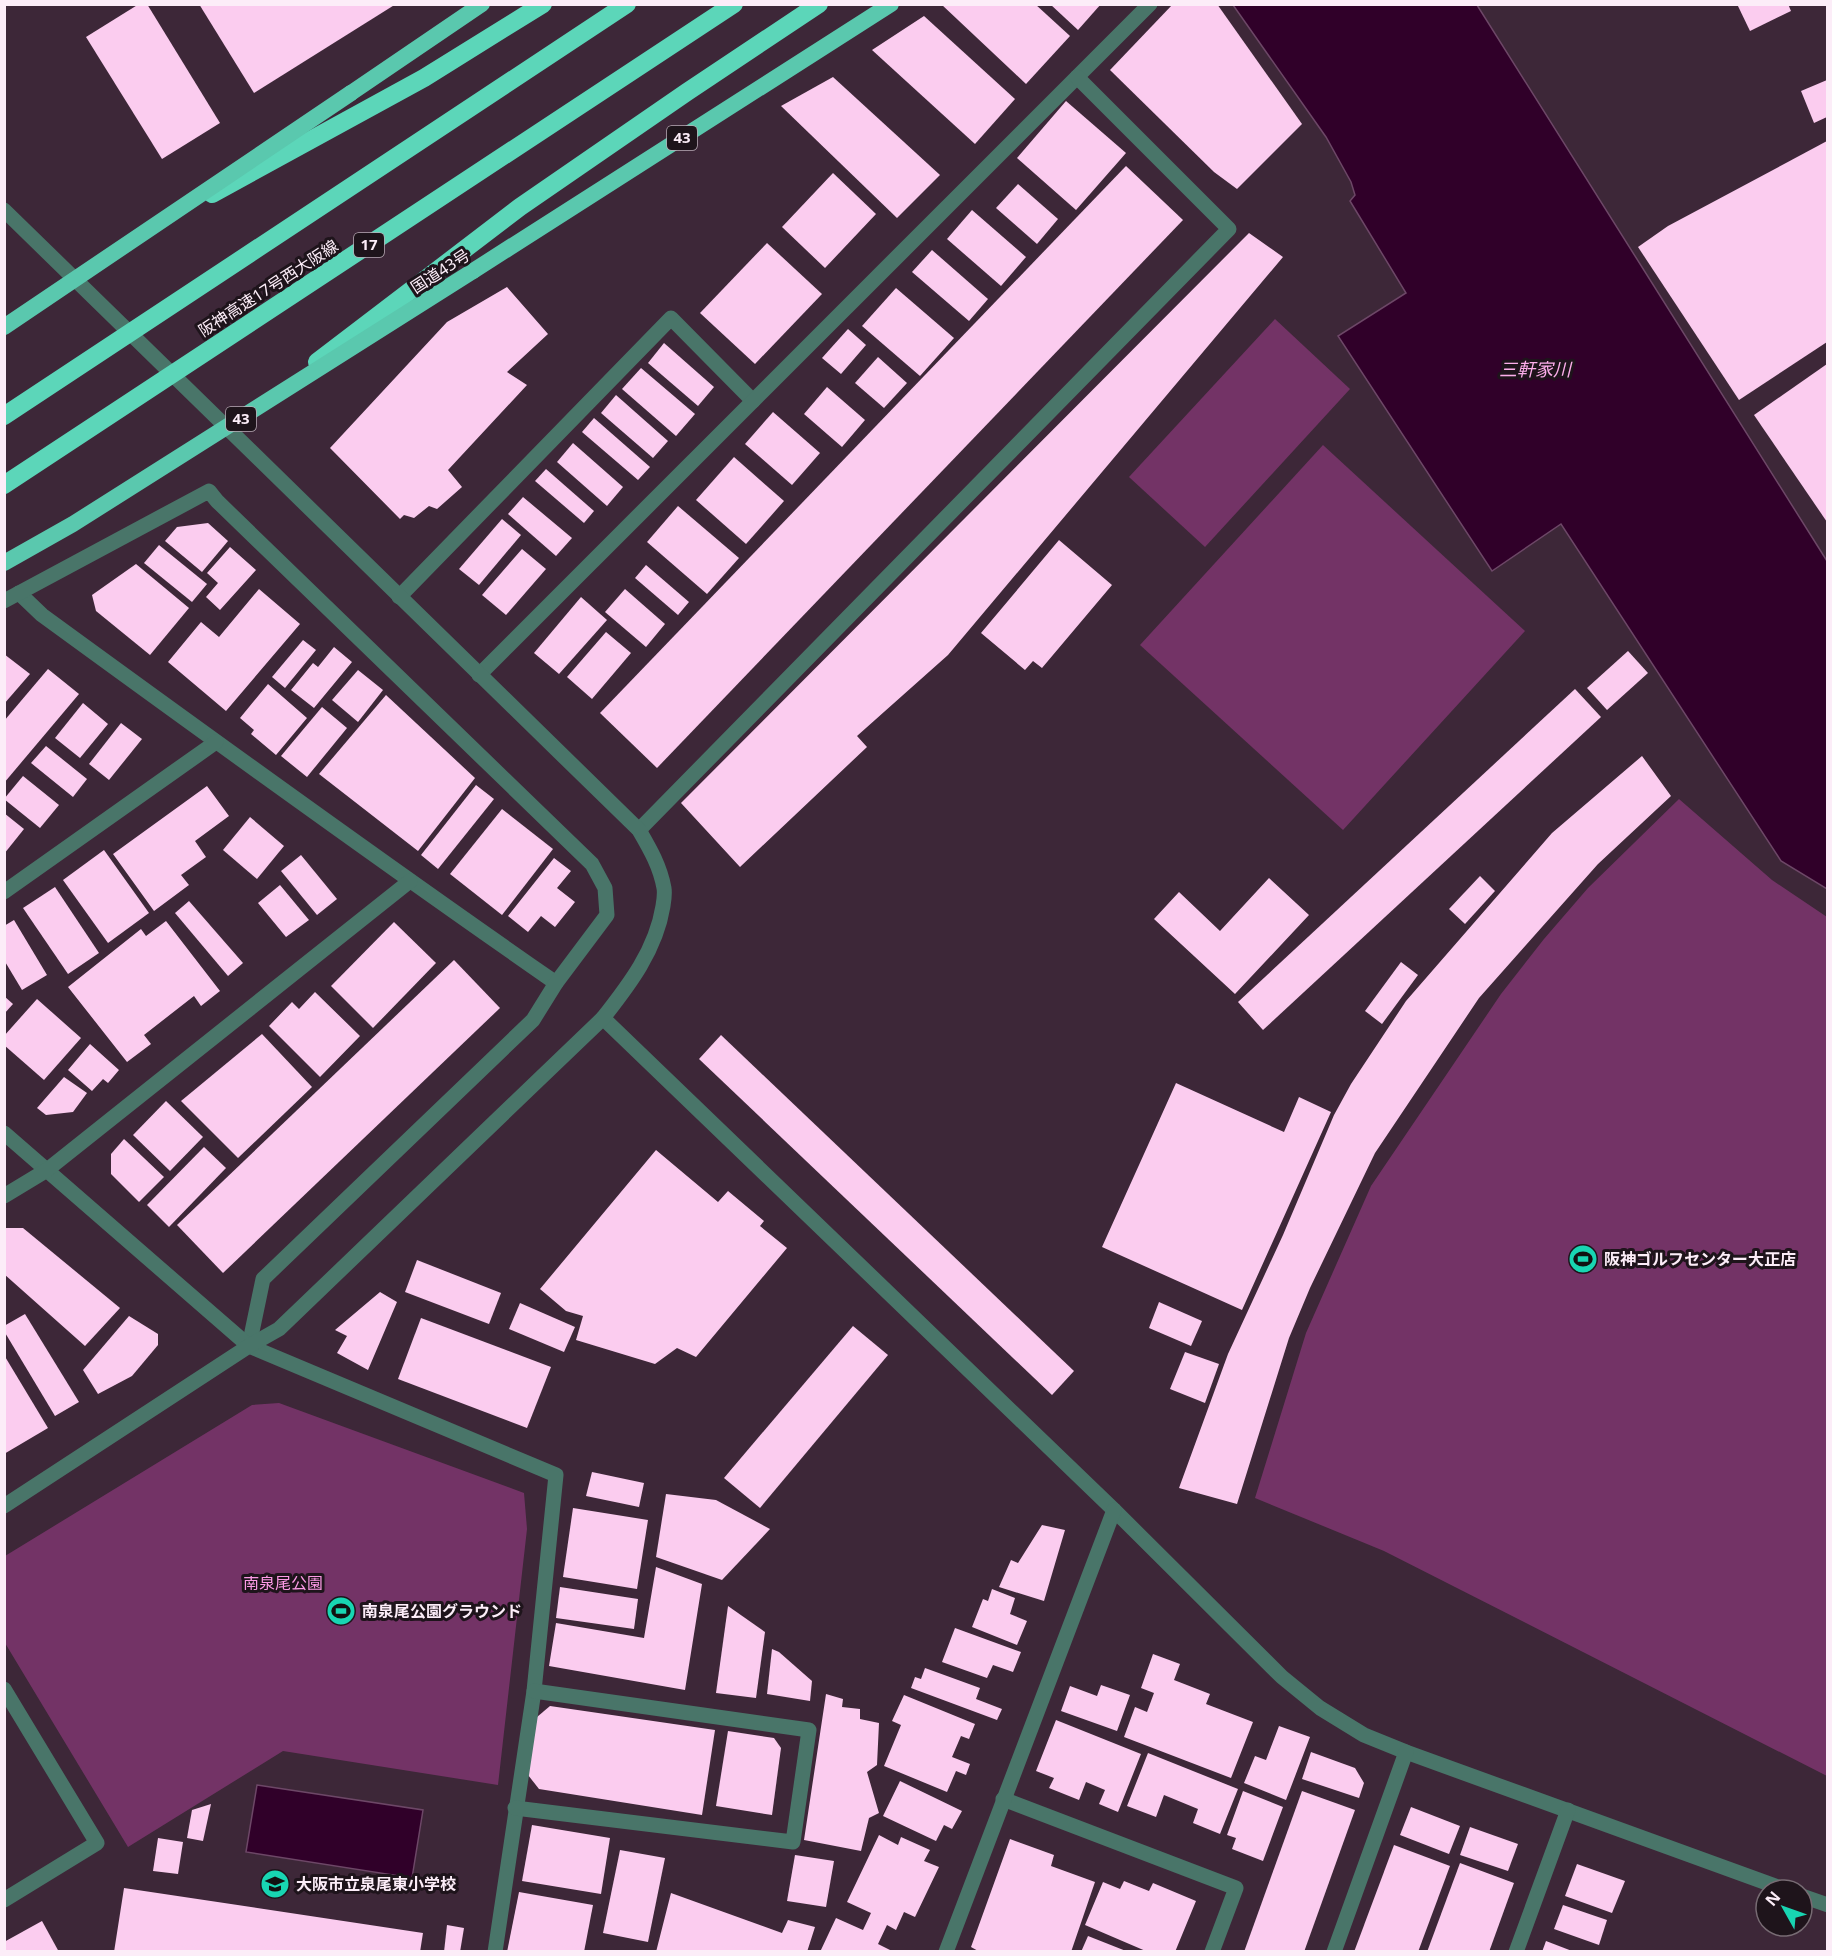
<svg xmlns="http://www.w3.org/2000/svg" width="1832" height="1956" font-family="'Noto Sans','Noto Sans JP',sans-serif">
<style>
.green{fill:#733366}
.water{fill:#300029;stroke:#6d4767;stroke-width:1.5}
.building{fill:#fbccef}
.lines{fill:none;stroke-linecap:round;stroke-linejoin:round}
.minor{stroke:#497569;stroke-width:15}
.tertiary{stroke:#497569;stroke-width:15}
.trunk{stroke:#5ac8ae;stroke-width:16}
.motorway{stroke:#5cd6b9;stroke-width:18}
.trunk-bridge{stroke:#5ac8ae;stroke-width:16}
.motorway-bridge{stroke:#5cd6b9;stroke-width:18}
.labels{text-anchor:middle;stroke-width:6;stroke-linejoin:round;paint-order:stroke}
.shield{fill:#1e141b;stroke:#b9acb6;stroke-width:1.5}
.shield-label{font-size:15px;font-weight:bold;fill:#fcedf8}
.street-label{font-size:16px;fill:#fcedf8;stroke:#1e141b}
.poi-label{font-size:16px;font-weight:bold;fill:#fcedf8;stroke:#1e141b;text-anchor:start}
.park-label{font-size:16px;fill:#fb9ae5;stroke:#1e141b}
.water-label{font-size:18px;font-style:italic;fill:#fcaeea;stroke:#1e141b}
</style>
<rect width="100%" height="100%" fill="#3d2738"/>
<g class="green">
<path d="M1275 319 1350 389 1205 547 1129 477Z"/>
<path d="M1323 445 1525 631 1343 830 1140 645Z"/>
<path d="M1679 799 1772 880 1827 917V1776L1384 1551 1255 1498 1306 1333 1371 1186 1501 994 1544 939 1588 888Z"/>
<path d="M279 1403 524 1493 527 1529 498 1785 283 1751 128 1847 5 1643V1556L252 1405Z"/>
</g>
<g class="water">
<path d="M1233 5H1477L1827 561V889L1781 861 1561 524 1492 571 1338 336 1406 293 1350 201 1355 195 1351 182 1326 137Z"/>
<path d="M257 1785 423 1810 412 1878 246 1852Z"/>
</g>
<g class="building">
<path d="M139 4H147L220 123 162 159 86 37Z"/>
<path d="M199 4H396L254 93Z"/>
<path d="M941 4H1035L1070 36 1026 84Z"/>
<path d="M1050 4H1101L1078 30Z"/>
<path d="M1173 4H1217L1302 124 1237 189 1214 172 1110 70Z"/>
<path d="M1737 4H1788L1791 11 1750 31Z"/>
<path d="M924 16 1015 99 975 144 872 50Z"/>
<path d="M833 77 940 175 897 218 781 106Z"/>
<path d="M1827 80V117L1814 123 1801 91Z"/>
<path d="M1066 101 1126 153 1076 210 1017 158Z"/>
<path d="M1827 141V342L1739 400 1638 247 1668 226Z"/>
<path d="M1126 166 1183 220 657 768 600 713Z"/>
<path d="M833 173 876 214 825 268 782 227Z"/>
<path d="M1018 184 1058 219 1037 244 996 208Z"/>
<path d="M972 210 1026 257 1001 286 947 239Z"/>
<path d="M1249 233 1283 257 948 655 857 736 867 747 740 867 681 803Z"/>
<path d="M767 243 822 294 755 364 700 313Z"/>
<path d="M932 250 988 299 969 321 912 272Z"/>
<path d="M507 287 548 334 507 372 527 385 448 470 462 487 437 509 429 506 414 518 404 515 400 519 330 448 447 322Z"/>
<path d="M896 288 954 338 920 376 862 326Z"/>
<path d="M848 329 866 345 841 374 822 358Z"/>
<path d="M664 343 714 387 698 406 648 363Z"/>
<path d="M878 357 907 383 884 408 855 383Z"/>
<path d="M1827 364V522L1754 415Z"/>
<path d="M641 368 695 414 676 436 622 389Z"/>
<path d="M827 387 865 420 842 447 804 414Z"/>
<path d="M616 395 668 441 653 458 601 413Z"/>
<path d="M773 412 820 453 792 485 745 444Z"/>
<path d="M594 418 650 467 638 480 582 432Z"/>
<path d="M573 443 623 487 607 506 557 462Z"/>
<path d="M734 457 784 501 746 544 696 500Z"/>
<path d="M546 469 594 511 584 523 535 481Z"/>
<path d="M523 497 572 538 556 556 508 514Z"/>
<path d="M678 506 739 558 707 594 647 542Z"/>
<path d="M502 519 521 535 479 585 459 569Z"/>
<path d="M208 523 228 541 202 572 165 541 177 527Z"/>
<path d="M1059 540 1112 585 1042 668 1033 661 1025 670 981 633Z"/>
<path d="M159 545 207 584 192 602 144 563Z"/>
<path d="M230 547 256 570 220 610 206 597 218 583 207 573Z"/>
<path d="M522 549 546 569 506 615 482 595Z"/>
<path d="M136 564 189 608 150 655 96 611 92 595Z"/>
<path d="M646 565 689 602 678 615 635 578Z"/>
<path d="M259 589 300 624 226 711 168 662 201 622 219 637Z"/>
<path d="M625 589 665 624 646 647 605 612Z"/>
<path d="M581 597 607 620 559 674 534 653Z"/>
<path d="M606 632 631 653 592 699 567 677Z"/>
<path d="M303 640 316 650 285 688 272 677Z"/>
<path d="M334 647 352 662 314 708 291 690 313 663 318 667Z"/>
<path d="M1628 651 1648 673 1607 710 1587 688Z"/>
<path d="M4 654 30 674 4 704Z"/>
<path d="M48 669 79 694 4 783V721Z"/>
<path d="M358 670 383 690 358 722 332 700Z"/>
<path d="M268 684 307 718 276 755 251 734 254 730 240 718Z"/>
<path d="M1575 689 1601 717 1263 1030 1238 1002Z"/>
<path d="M386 695 475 778 418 851 319 774Z"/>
<path d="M83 703 108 724 80 758 55 738Z"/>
<path d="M322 707 347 728 307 777 281 756Z"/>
<path d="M121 723 142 739 109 780 89 764Z"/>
<path d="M46 746 87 779 73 797 31 763Z"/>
<path d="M1642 756 1671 796 1598 864 1479 998 1375 1153 1310 1288 1289 1338 1237 1504 1179 1488 1228 1354 1283 1235 1334 1115 1351 1084 1406 1001 1552 833Z"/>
<path d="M23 776 59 805 40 828 4 799Z"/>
<path d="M476 785 494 799 438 869 421 855Z"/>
<path d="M207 786 229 816 195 841 206 857 181 875 189 885 154 911 113 854Z"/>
<path d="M502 809 553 849 502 915 450 874Z"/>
<path d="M4 813 24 829 4 854Z"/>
<path d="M250 817 284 846 257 879 223 850Z"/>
<path d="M104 850 149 913 108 943 63 880Z"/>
<path d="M301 855 337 899 317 915 281 871Z"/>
<path d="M554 858 571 871 557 888 575 902 555 927 541 916 528 932 508 916Z"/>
<path d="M1480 876 1495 891 1465 924 1449 909Z"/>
<path d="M1269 878 1309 915 1235 994 1154 919 1179 892 1220 931Z"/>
<path d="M280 885 309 920 286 937 258 903Z"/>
<path d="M55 887 99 953 68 974 23 908Z"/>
<path d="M189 901 243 963 228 976 175 913Z"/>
<path d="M14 920 47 975 22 990 4 960V926Z"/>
<path d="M166 921 220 991 201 1006 194 996 144 1035 151 1044 127 1062 68 987 141 929 146 936Z"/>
<path d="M394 922 436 963 373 1028 331 986Z"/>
<path d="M454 960 500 1008 223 1273 177 1225Z"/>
<path d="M1401 962 1418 975 1382 1024 1365 1011Z"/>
<path d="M315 992 360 1036 320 1077 269 1026 292 1002 299 1009Z"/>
<path d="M4 996 13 1004 4 1014Z"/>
<path d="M37 999 81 1038 44 1080 4 1045V1036Z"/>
<path d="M262 1034 312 1087 238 1158 181 1101Z"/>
<path d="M721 1035 1074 1371 1052 1395 699 1059Z"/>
<path d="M90 1044 119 1070 108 1083 103 1079 92 1091 68 1070Z"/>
<path d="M64 1077 87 1093 73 1112 46 1115 37 1108Z"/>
<path d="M1176 1083 1284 1132 1299 1097 1331 1112 1242 1310 1102 1247Z"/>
<path d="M166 1101 203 1137 170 1171 133 1135Z"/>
<path d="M124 1139 164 1177 139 1202 111 1174V1154Z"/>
<path d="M204 1147 226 1168 169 1227 147 1205Z"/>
<path d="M656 1150 718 1202 728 1191 764 1221 760 1226 787 1248 696 1357 677 1348 655 1364 576 1340 583 1316 566 1311 540 1289Z"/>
<path d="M4 1228H23L120 1308 85 1346 4 1274Z"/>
<path d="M417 1260 501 1293 489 1324 405 1292Z"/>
<path d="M380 1292 397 1302 368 1370 337 1353 347 1336 335 1330Z"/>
<path d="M1159 1302 1202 1321 1191 1346 1149 1328Z"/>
<path d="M520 1303 575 1327 564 1352 509 1329Z"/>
<path d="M25 1314 79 1402 55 1416 4 1331V1326Z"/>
<path d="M129 1316 158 1334V1345L132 1376 98 1394 83 1370Z"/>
<path d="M421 1318 551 1367 527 1428 398 1379Z"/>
<path d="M853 1326 888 1355 760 1508 724 1478Z"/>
<path d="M1185 1352 1219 1364 1205 1403 1170 1389Z"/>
<path d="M4 1355 48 1428 4 1454Z"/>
<path d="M592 1472 644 1483 639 1507 586 1496Z"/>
<path d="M666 1494 716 1500 770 1529 722 1580 656 1557Z"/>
<path d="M573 1508 648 1520 637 1589 563 1577Z"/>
<path d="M1042 1525 1065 1530 1044 1601 999 1587 1011 1560 1018 1563Z"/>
<path d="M656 1567 702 1584 685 1690 549 1666 556 1623 644 1638Z"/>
<path d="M560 1587 638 1599 634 1629 556 1618Z"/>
<path d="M992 1589 1015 1598 1010 1614 1027 1621 1017 1645 972 1627 983 1599 988 1601Z"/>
<path d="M728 1606 765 1632 756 1698 716 1693Z"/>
<path d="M955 1628 1021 1652 1013 1672 993 1665 987 1678 942 1662Z"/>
<path d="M772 1649 779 1652 812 1681 810 1701 767 1694Z"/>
<path d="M1153 1654 1180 1664 1174 1680 1210 1694 1206 1704 1253 1722 1231 1778 1124 1737 1135 1707 1147 1712 1154 1693 1141 1688Z"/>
<path d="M925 1668 980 1688 976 1699 1002 1709 997 1720 911 1688 915 1677 921 1679Z"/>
<path d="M1101 1685 1130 1695 1117 1731 1061 1711 1070 1686 1097 1696Z"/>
<path d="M826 1694 843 1699 842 1707 860 1709V1719L879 1723 877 1765 867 1772 879 1813 869 1818 861 1851 804 1840Z"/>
<path d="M904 1695 975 1724 969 1739 961 1736 952 1757 970 1764 966 1775 956 1771 947 1792 884 1766 901 1725 892 1721Z"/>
<path d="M550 1706 715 1730 702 1815 539 1789 528 1775 537 1717Z"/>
<path d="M1056 1720 1141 1754 1118 1812 1099 1804 1105 1790 1086 1782 1079 1800 1049 1788 1054 1778 1036 1771Z"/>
<path d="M1279 1726 1310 1737 1286 1800 1244 1783 1255 1756 1266 1760Z"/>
<path d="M728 1731 774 1738 781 1748 772 1815 716 1806Z"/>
<path d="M1311 1752 1355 1768 1364 1783 1359 1798 1302 1779Z"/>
<path d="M1148 1753 1238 1789 1220 1834 1193 1823 1198 1809 1164 1795 1156 1817 1127 1806Z"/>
<path d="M900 1781 962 1811 952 1829 944 1825 936 1841 883 1816Z"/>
<path d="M1243 1791 1283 1807 1263 1861 1232 1849 1236 1838 1227 1835Z"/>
<path d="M1302 1791 1355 1810 1304 1952H1244Z"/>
<path d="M211 1804 203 1841 187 1838 192 1810Z"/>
<path d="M1411 1807 1460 1826 1449 1854 1400 1835Z"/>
<path d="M532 1825 610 1838 601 1894 522 1881Z"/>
<path d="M1470 1827 1518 1844 1508 1871 1460 1855Z"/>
<path d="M879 1835 898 1845 901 1837 930 1850 924 1861 939 1867 915 1917 904 1912 896 1930 887 1925 878 1944 894 1952H820L836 1918 863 1930 871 1913 847 1902Z"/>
<path d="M158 1838 183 1842 178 1874 153 1871Z"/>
<path d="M1010 1839 1054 1855 1051 1866 1095 1882 1071 1952H980L971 1947Z"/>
<path d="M1394 1845 1450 1866 1418 1952H1354Z"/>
<path d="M620 1850 665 1858 648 1942 603 1933Z"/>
<path d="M795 1855 834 1861 826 1907 787 1901Z"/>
<path d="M1460 1863 1514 1883 1489 1952H1427Z"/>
<path d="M1577 1864 1625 1881 1612 1913 1565 1896Z"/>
<path d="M1124 1881 1149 1891 1153 1883 1196 1901 1175 1952H1148L1085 1925 1103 1882 1120 1889Z"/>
<path d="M124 1888 423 1933 420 1952H114Z"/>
<path d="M519 1892 593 1905 584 1952H507Z"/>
<path d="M671 1893 782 1933 788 1920 815 1927 807 1952H656Z"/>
<path d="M1563 1905 1607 1920 1599 1945 1554 1929Z"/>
<path d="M42 1921 59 1952H4V1942Z"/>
<path d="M447 1925 464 1928 460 1952H444Z"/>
<path d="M1088 1936 1126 1951V1952H1081Z"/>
<path d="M1546 1941 1572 1951V1952H1542Z"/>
</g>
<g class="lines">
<g class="minor">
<path d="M19 593 42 615C212 739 383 863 556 983"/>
<path d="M399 597 671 318 753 401"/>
<path d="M4 601 209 491 217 501 592 864 605 888 607 915 556 983 533 1020 263 1279 249 1346"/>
<path d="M479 675 1150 4"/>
<path d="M639 830 1229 229 1077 77"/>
<path d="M4 892 216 742"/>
<path d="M603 1018 1114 1510 1282 1677 1320 1708 1364 1735 1406 1752 1786 1890"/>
<path d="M4 1133 249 1346 556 1475 534 1691 495 1952"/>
<path d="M4 1196 47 1170 410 881"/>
<path d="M4 1689 97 1843 4 1900"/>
<path d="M1003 1799 1236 1888 1212 1952"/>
<path d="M515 1808 793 1842 809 1730 534 1691"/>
<path d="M1802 1896 1828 1905"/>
<path d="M946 1952 1114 1510"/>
<path d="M1334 1952 1406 1752"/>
<path d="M1516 1952 1568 1810"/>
</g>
<path class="tertiary" d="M4 210 639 830C650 849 660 866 664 888 665 894 664 900 663 906 656 950 629 985 603 1018L279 1329 249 1346 4 1506"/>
<g class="trunk">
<path d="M351 93 482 4"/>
<path d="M473 271 891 4"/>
</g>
<g class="motorway">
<path d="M212 194 424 78 543 4"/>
<path d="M317 362 520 207 687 92 819 4"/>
</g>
<g class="trunk-bridge">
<path d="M4 327 351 93"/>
<path d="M4 563 73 524 473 271"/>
</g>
<g class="motorway-bridge">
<path d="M4 416 627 4"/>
<path d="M4 485 734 4"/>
</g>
</g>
<defs>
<g id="stadium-disc" transform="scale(1.5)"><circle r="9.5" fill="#18d5b2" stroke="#1e141b"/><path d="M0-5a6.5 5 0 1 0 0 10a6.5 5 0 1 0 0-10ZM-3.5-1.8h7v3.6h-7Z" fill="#111"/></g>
<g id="school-disc" transform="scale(1.5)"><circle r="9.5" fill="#18d5b2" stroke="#1e141b"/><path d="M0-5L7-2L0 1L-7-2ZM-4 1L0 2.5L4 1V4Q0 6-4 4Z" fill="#111"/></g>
</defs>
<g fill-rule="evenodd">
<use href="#stadium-disc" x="1583" y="1259"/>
<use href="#stadium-disc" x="341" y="1611"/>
<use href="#school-disc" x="275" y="1884"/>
</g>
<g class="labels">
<g class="shield">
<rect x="667" y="126" width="30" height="24" rx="4.5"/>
<rect x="354" y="233" width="30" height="24" rx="4.5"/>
<rect x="226" y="407" width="30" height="24" rx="4.5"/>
</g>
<g class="shield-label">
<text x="682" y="143">43</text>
<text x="369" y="250">17</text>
<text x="241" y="424">43</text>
</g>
<g class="street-label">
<text transform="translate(440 271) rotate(-33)" y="6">国道43号</text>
<text transform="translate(268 288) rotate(-33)" y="6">阪神高速17号西大阪線</text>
</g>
<g class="poi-label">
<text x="1604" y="1265">阪神ゴルフセンター大正店</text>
<text x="362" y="1617">南泉尾公園グラウンド</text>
<text x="296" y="1890">大阪市立泉尾東小学校</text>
</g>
<g class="park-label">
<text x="283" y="1589">南泉尾公園</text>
</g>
<g class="water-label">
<text x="1535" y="376">三軒家川</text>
</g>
</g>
<rect width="1832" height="1956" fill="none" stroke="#fcedf8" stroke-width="12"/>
<g transform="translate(1784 1908) rotate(310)"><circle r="28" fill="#1e141b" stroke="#776b73" stroke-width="1.5"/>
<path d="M0-4.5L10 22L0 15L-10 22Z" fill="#18d5b2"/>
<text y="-9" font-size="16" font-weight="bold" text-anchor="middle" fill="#fcedf8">N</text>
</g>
</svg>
